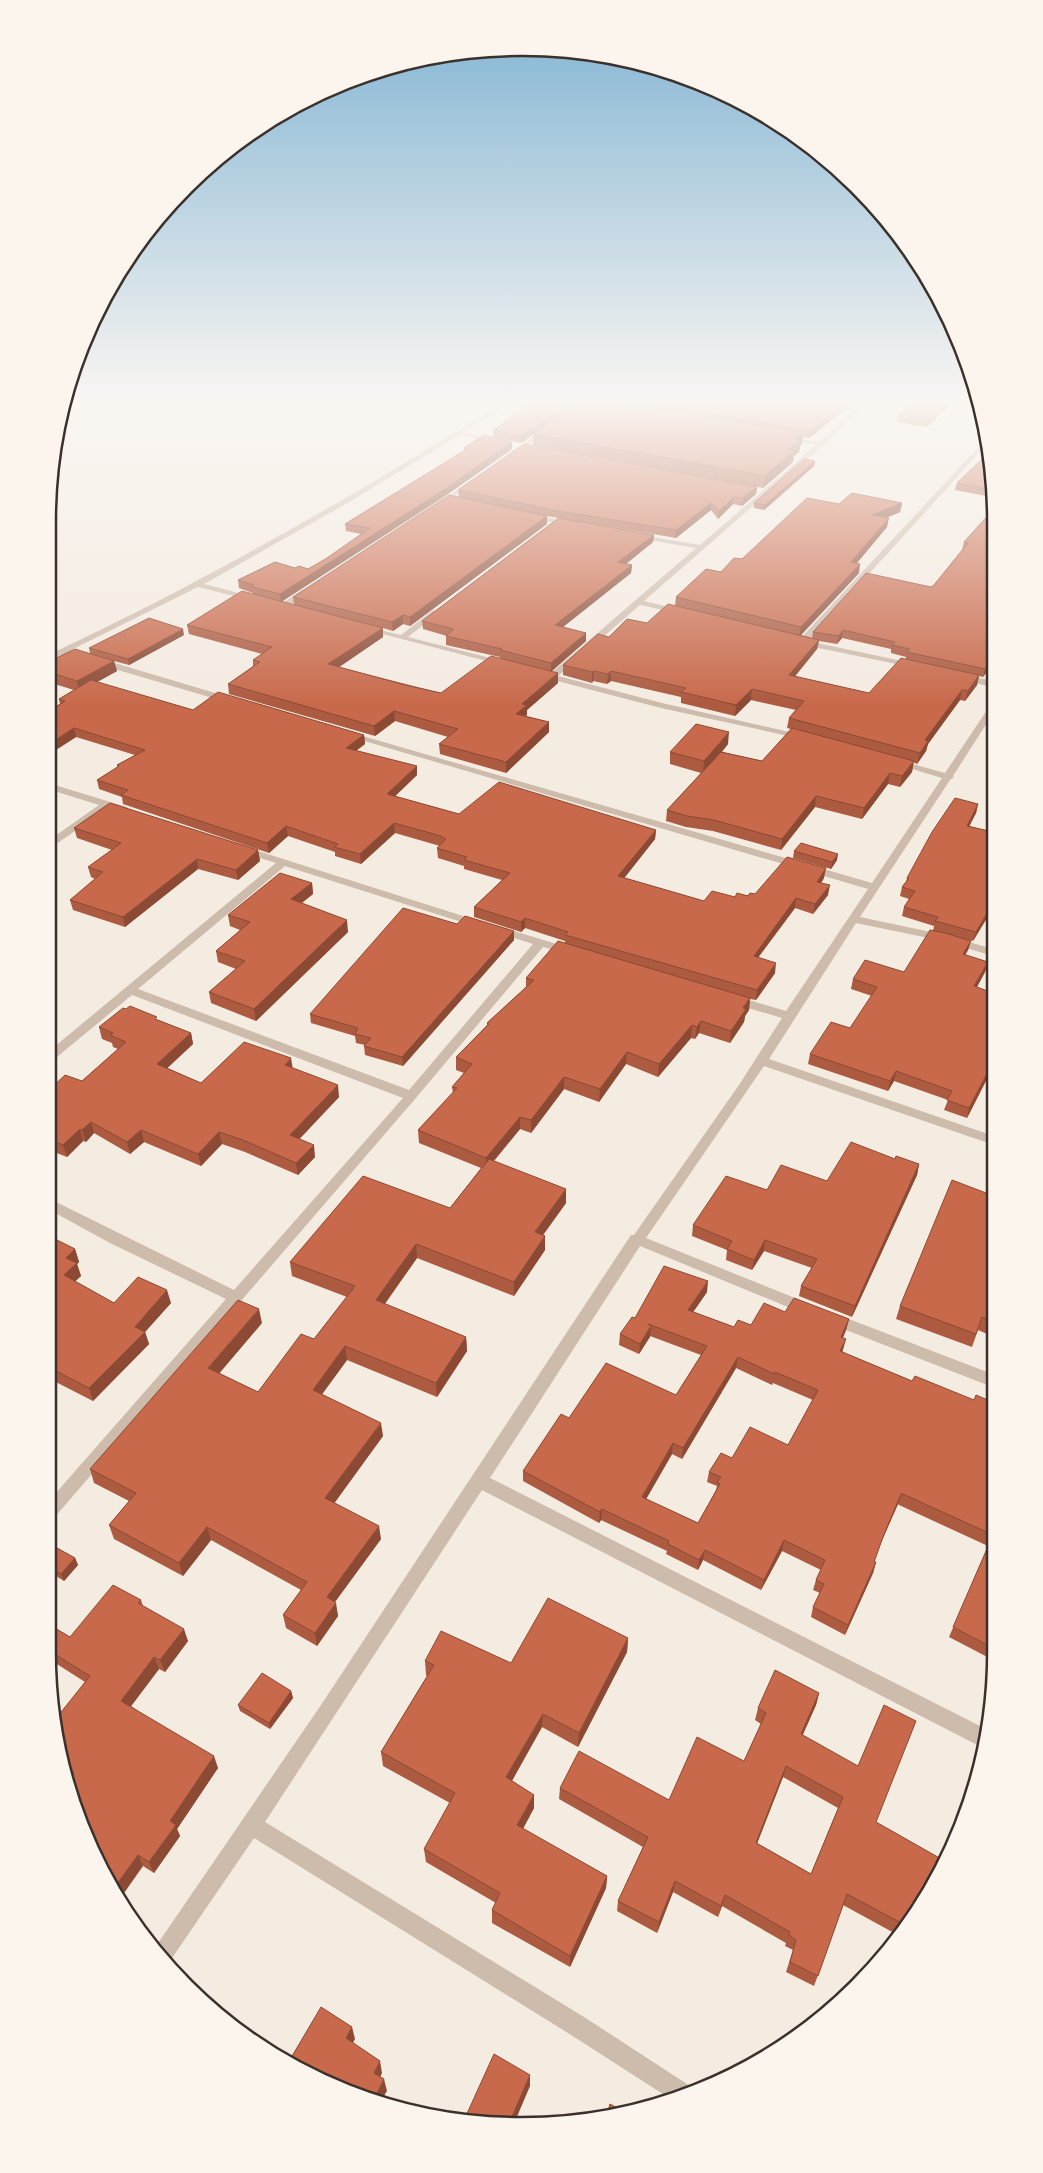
<svg xmlns="http://www.w3.org/2000/svg" width="1043" height="2173" font-family="Figtree,sans-serif">
<style>
.lines{fill:none;stroke-linecap:round;stroke-linejoin:round}
.minor{fill:#cdbbac;fill-rule:evenodd}
.wall{fill:#ac5a40;fill-rule:evenodd}
.shaded-wall{fill:#8c4a34}
.building{fill:#c8694b;stroke:#8c4a34;fill-rule:evenodd}
.rim{fill:none;stroke:#3b302b;stroke-width:2.5}
</style>
<rect width="100%" height="100%" fill="#f4ebe1"/>
<g class="lines">
<g class="minor">
<path d="M508 400H515L464 432 497 441V443L460 435 344 505 204 584 254 597V601L198 587 71 650 232 698V702H226L64 654 48 660V655C207 581 358 493 508 400Z"/>
<path d="M865 400H871L823 445 644 601 682 610V614L640 605 558 676 662 703 807 736V740L661 708 538 676V672L550 674 696 548 637 538H634V534L700 545 816 445 785 439V437L820 442Z"/>
<path d="M544 429 549 430 515 454H511V452Z"/>
<path d="M986 439 987 444 808 641 916 664V668L799 644V640Z"/>
<path d="M470 481 475 482 441 506H437V504Z"/>
<path d="M531 514 570 522 574 524 570 526 528 518 527 516Z"/>
<path d="M304 589 311 591 285 609H279V605Z"/>
<path d="M433 610 440 612 408 637 506 662V666L363 629 367 627 401 635Z"/>
<path d="M962 674 992 681V687L959 679V675Z"/>
<path d="M992 706V715L953 776 954 777 950 780 860 917 945 935 993 949V956L943 941 856 923 769 1059 994 1136V1145L764 1066 646 1238 810 1304 812 1308 810 1312 805 1314 800 1312 640 1246 490 1478 988 1730 985 1749 482 1490 265 1822 584 2017 687 2084 689 2089 666 2096 568 2033 254 1838 168 1964 154 1949 321 1705 631 1235H634L739 1085 782 1018 731 1003 729 1000 735 996 786 1011 868 889 344 735 349 732 352 733 872 883 942 778 893 763 898 760 945 773 989 707Z"/>
<path d="M48 783 127 807 129 809 124 812 109 807 52 847 48 848V841L99 805 48 789Z"/>
<path d="M242 846 482 922 483 924 478 927 474 926 285 866 138 989 409 1090 533 944 496 932 494 930 496 928H504L573 949 575 951 569 954 543 947 415 1099 54 1518 48 1520V1502L226 1299 110 1243 48 1209V1198L234 1290 403 1098 132 995 52 1061 48 1062V1052L276 863 238 851V847Z"/>
<path d="M833 1313 995 1375V1388L828 1323 826 1319 828 1315Z"/>
</g>
</g>
<g class="wall">
<path d="M531 400H852V404L809 438 803 437 802 444 800 446 799 452 794 456 793 462 763 488 533 445V435L521 443 493 437V430L504 423V421L523 409V405Z"/>
<path d="M879 400H955L927 427 897 422 898 416 909 405Z"/>
<path d="M464 448 512 449 445 496 281 602 294 605 293 597 459 497 458 490 757 487 756 494 742 506 733 504 718 519 711 510 676 538 577 521 654 535 653 542 626 564 632 565 631 573 563 627 586 641 551 671 558 673V683L527 710V715L525 716 549 722V732L506 773 440 754 439 744 448 737 395 721 375 736 229 694 228 684 253 666V660L262 654 189 634 187 625 253 594V593L239 588 238 580 295 568 308 569 327 558 361 534 346 531 345 524 464 451ZM547 516 558 518 422 621 423 629 447 636H446V645L500 657V658L441 693 339 667 383 637V628L393 631 403 624 410 626 547 524Z"/>
<path d="M991 460 992 497 955 490 957 483Z"/>
<path d="M815 461 814 466 764 510 754 508V503Z"/>
<path d="M902 503 900 512 886 518 887 527 857 563 859 573 801 635 812 638 813 632 931 587 934 585 962 550 964 542 992 511V665L983 677 979 676 977 685 965 701 960 700 928 744 926 751 917 764 913 762 912 772 900 787 888 784 862 819 815 807 781 850 713 831 686 827 666 821 667 810 701 773 670 764V752L728 744 722 752 762 761 791 729 787 728 789 718 796 710 751 700 735 716 681 703V697L611 681 607 684 593 681 592 683 563 675V665L609 637 647 623 675 606 676 597 839 504ZM842 638 891 649V653L906 657V659L869 693 795 676 817 649 819 641 837 644Z"/>
<path d="M184 635 129 665 114 661 117 671 97 682 193 710 364 735 365 744 356 751 417 766V775L395 796 459 814 656 830 655 839 624 878 704 901 755 894 824 878 821 883 828 895 813 914 795 908 758 957 775 973 756 1000 750 999 749 1010 745 1016 744 1022 730 1043 699 1033 695 1039 691 1038 658 1077 626 1064 599 1102 564 1089 531 1133 520 1129 494 1161 566 1203 543 1235 545 1236V1250L514 1296 417 1258 385 1304 466 1337 467 1351 437 1397 347 1360 322 1394 383 1436 334 1503 381 1539 335 1602 338 1616 317 1646 286 1628 283 1615 301 1590 211 1540 183 1576 114 1539 109 1525 129 1501 94 1483 90 1469 262 1323 219 1373 258 1392 314 1339 347 1297 292 1276 290 1262 450 1208 481 1168 419 1143 418 1130 453 1093 452 1087 464 1073 456 1070V1057L487 1025V1023L526 987V978L565 943V941L525 928 521 932 474 917V907L502 880 464 869V866L438 858 437 848 440 846 395 833 361 864 335 856V852L288 836 269 853 123 804 122 797 99 789 97 780 118 767 117 765 135 755 76 737 48 755V712L60 704 59 699 74 690 48 682V662L90 653 89 648Z"/>
<path d="M978 804 976 813 969 826 993 832V908L973 941 959 938 971 941 968 950 965 955 988 962 985 972 977 987 993 1067 967 1118 944 1110 948 1100 894 1081 888 1091 808 1064 810 1054 850 1028 872 996 851 989 853 979 904 972 933 931 934 926 902 916 904 907 909 899 900 896 902 887 906 882 907 878Z"/>
<path d="M74 828 258 850 260 861 238 880 198 869 125 927 73 910 70 900 95 879 91 877 88 867 112 850 77 838Z"/>
<path d="M794 851 837 860 831 869 793 858Z"/>
<path d="M312 883 313 894 302 903 348 932 256 1021 211 1003 209 992 236 969 218 962 216 951 240 930 230 926 228 915Z"/>
<path d="M457 924 514 931V940L403 1066 365 1055 364 1046 365 1045 356 1043 355 1036 311 1023 310 1014Z"/>
<path d="M158 1020 191 1033 193 1044 167 1068 201 1083 293 1068 339 1097 299 1139 315 1157 298 1175 245 1152 222 1144 201 1166 144 1142 130 1154 94 1133 86 1142 83 1141 67 1157 49 1150 48 1151V1091L82 1081 118 1049 113 1047 112 1043 102 1039 99 1027Z"/>
<path d="M895 1159 919 1164 917 1175 852 1317 799 1296 801 1286 812 1268 764 1251 752 1270 726 1260 727 1250 692 1236 693 1225 767 1190 827 1181Z"/>
<path d="M994 1196V1337L978 1330 972 1347 896 1319 900 1306Z"/>
<path d="M48 1243 75 1249 79 1262 77 1264 81 1276 75 1281 114 1303H171L145 1332 149 1344 93 1401 48 1378Z"/>
<path d="M707 1292 693 1312 734 1327 751 1325 785 1312 849 1319 846 1330 843 1338V1350L842 1352 912 1381 974 1400 995 1403 996 1652 995 1661 949 1637 988 1546 899 1505 898 1504 879 1547 874 1562H876L873 1573 845 1635 811 1617 813 1607 820 1593 813 1590 816 1580 821 1570 782 1551 761 1590 703 1560 698 1570 666 1554 667 1551 601 1520 599 1523 523 1481V1471L569 1418 676 1395 701 1355 650 1336 639 1354 619 1345 620 1334 635 1318ZM736 1368 772 1385 773 1383 813 1400 788 1445 732 1458 709 1472 707 1482 717 1486 716 1490 698 1523 646 1499 672 1454 682 1459Z"/>
<path d="M48 1543 75 1558 78 1565 64 1581 48 1571Z"/>
<path d="M141 1600 143 1606 188 1641 165 1672 159 1669 131 1706 218 1768 177 1829 180 1836 154 1873 143 1866 68 1777 58 1716 85 1682 49 1659 48 1652V1624L70 1637Z"/>
<path d="M628 1638 627 1652 578 1747 542 1727 512 1781 534 1795V1808L523 1829 607 1876 606 1888 570 1967 492 1923V1910L496 1903 426 1862 424 1849 450 1803 383 1766 381 1752 427 1676 426 1675 425 1661 511 1663Z"/>
<path d="M291 1691 293 1698 270 1729 240 1711 238 1705Z"/>
<path d="M819 1693 816 1705 802 1735 876 1822 943 1860 896 1934 843 1905 814 1986 786 1972 793 1950 785 1946 786 1943 722 1906 718 1917 673 1892 657 1933 617 1911 618 1901 643 1847 559 1799 560 1788 669 1800 744 1761 761 1724 755 1720 758 1708ZM783 1777 838 1808 811 1874 757 1843Z"/>
</g>
<g class="shaded-wall">
<path d="M573 400H585H582L521 443V436Z"/>
<path d="M850 400H852V404L809 438 810 431Z"/>
<path d="M949 400H955L927 427 928 420Z"/>
<path d="M803 433 802 444 800 446 799 452 794 456 793 462 763 488 765 476 795 440Z"/>
<path d="M512 442V449L445 496 281 602 280 594Z"/>
<path d="M815 461 814 466 764 510 765 505Z"/>
<path d="M757 487 756 494 742 506 743 498Z"/>
<path d="M734 497 733 504 718 519 719 511Z"/>
<path d="M711 503V510L676 538V530Z"/>
<path d="M902 503 900 512 870 524 872 515Z"/>
<path d="M547 516V524L410 626V617Z"/>
<path d="M889 518 887 527 850 571 851 562Z"/>
<path d="M654 535 653 542 618 570V562Z"/>
<path d="M860 564 859 573 799 637 801 627Z"/>
<path d="M632 565 631 573 554 634 555 625Z"/>
<path d="M403 615V624L393 631 392 622Z"/>
<path d="M383 628V637L329 674 328 664Z"/>
<path d="M183 629 184 635 129 665 128 659Z"/>
<path d="M843 630 842 638 837 644 839 636Z"/>
<path d="M586 633V641L551 672V663Z"/>
<path d="M819 640 817 649 788 685 789 675Z"/>
<path d="M992 659V665L983 677 985 669Z"/>
<path d="M114 661 117 671 79 692 77 681Z"/>
<path d="M594 671 593 681 592 683V672Z"/>
<path d="M611 671V681L607 684 608 674Z"/>
<path d="M558 673V683L527 710V715L516 724V714L522 704Z"/>
<path d="M979 675 977 685 965 701 968 691Z"/>
<path d="M752 689 751 700 735 716 736 705Z"/>
<path d="M962 690 960 700 928 744 926 751 917 764 920 753 925 740Z"/>
<path d="M394 711 395 721 375 736 374 726Z"/>
<path d="M549 722V732L506 773V762Z"/>
<path d="M74 728 76 737 48 755V745Z"/>
<path d="M729 732 728 744 703 774 704 761Z"/>
<path d="M364 735 365 744 347 757 346 748Z"/>
<path d="M914 761 912 772 900 787 902 776Z"/>
<path d="M417 766V775L388 803 387 794Z"/>
<path d="M890 773 888 784 862 819 864 808Z"/>
<path d="M816 796 815 807 781 850 782 839Z"/>
<path d="M978 804 976 813 965 835 967 826Z"/>
<path d="M394 823 395 833 361 864 360 854Z"/>
<path d="M286 826 288 836 269 853 267 843Z"/>
<path d="M656 830 655 839 618 886V876Z"/>
<path d="M258 850 260 861 238 880 236 870Z"/>
<path d="M838 854 837 860 831 869 832 862Z"/>
<path d="M197 859 198 869 125 927 123 917Z"/>
<path d="M826 868 824 878 816 891 817 882Z"/>
<path d="M312 883 313 894 292 910 291 899Z"/>
<path d="M830 885 828 895 813 914 815 904Z"/>
<path d="M796 898 795 908 752 966 754 956Z"/>
<path d="M993 903V908L973 941 976 932Z"/>
<path d="M525 918V928L521 932V922Z"/>
<path d="M347 920 348 932 256 1021 254 1009Z"/>
<path d="M514 931V940L403 1066 402 1057Z"/>
<path d="M971 941 968 950 960 964 963 954Z"/>
<path d="M988 962 985 972 972 996 974 986Z"/>
<path d="M776 963 775 973 756 1000 757 990Z"/>
<path d="M750 998 749 1010 745 1016 744 1022 730 1043 731 1031 743 1008Z"/>
<path d="M701 1021 699 1033 695 1039 697 1027Z"/>
<path d="M692 1025 691 1038 658 1077 659 1064Z"/>
<path d="M191 1033 193 1044 160 1075 157 1064Z"/>
<path d="M627 1052 626 1064 599 1102 600 1089Z"/>
<path d="M291 1058 293 1070 285 1065Z"/>
<path d="M993 1062V1067L967 1118 969 1108Z"/>
<path d="M896 1071 894 1081 888 1091 890 1081Z"/>
<path d="M564 1077V1089L531 1133V1120Z"/>
<path d="M338 1085 339 1097 292 1147 290 1135Z"/>
<path d="M520 1117V1129L486 1170V1158Z"/>
<path d="M91 1122 94 1133 86 1142 82 1130Z"/>
<path d="M80 1129 83 1141 67 1157 63 1145Z"/>
<path d="M141 1130 144 1142 130 1154 127 1142Z"/>
<path d="M219 1132 222 1144 201 1166 198 1154Z"/>
<path d="M314 1145 315 1157 298 1175 296 1163Z"/>
<path d="M919 1164 917 1175 852 1317 855 1306Z"/>
<path d="M566 1189V1203L535 1246V1232Z"/>
<path d="M545 1236V1250L514 1296V1282Z"/>
<path d="M765 1240 764 1251 752 1270 754 1260Z"/>
<path d="M416 1244 417 1258 377 1314 376 1300Z"/>
<path d="M75 1249 79 1262 77 1264 81 1276 68 1288 64 1275 66 1258Z"/>
<path d="M708 1281 707 1292 687 1321 688 1310Z"/>
<path d="M167 1290 171 1303 145 1332 149 1344 93 1401 89 1388 135 1327Z"/>
<path d="M259 1309 262 1323 212 1382 208 1368Z"/>
<path d="M849 1319 846 1330 838 1348 841 1337Z"/>
<path d="M651 1326 650 1337 639 1354 640 1344Z"/>
<path d="M466 1337 467 1351 437 1397 436 1383Z"/>
<path d="M846 1339 843 1350 837 1362 840 1351Z"/>
<path d="M345 1346 347 1360 315 1404 313 1390Z"/>
<path d="M738 1357 736 1368 682 1459 683 1448Z"/>
<path d="M381 1423 383 1436 328 1512 325 1498Z"/>
<path d="M673 1443 672 1454 641 1508 642 1497Z"/>
<path d="M901 1494 898 1504 879 1547 883 1537Z"/>
<path d="M602 1509 601 1520 599 1523 600 1512Z"/>
<path d="M379 1526 381 1539 329 1610 327 1597Z"/>
<path d="M207 1527 211 1540 183 1576 179 1563Z"/>
<path d="M784 1540 782 1551 761 1590 764 1580Z"/>
<path d="M705 1550 703 1560 698 1570 699 1560Z"/>
<path d="M75 1558 78 1565 64 1581 61 1574Z"/>
<path d="M876 1562 873 1573 845 1635 848 1625Z"/>
<path d="M336 1603 338 1616 317 1646 315 1633Z"/>
<path d="M184 1629 188 1641 165 1672 160 1660Z"/>
<path d="M628 1638 627 1652 578 1747 579 1733Z"/>
<path d="M154 1657 159 1669 126 1713 121 1701Z"/>
<path d="M291 1691 293 1698 270 1729 269 1723Z"/>
<path d="M819 1693 816 1705 798 1746 801 1734Z"/>
<path d="M543 1714 542 1727 506 1791V1777Z"/>
<path d="M214 1756 218 1768 177 1829 180 1836 154 1873 149 1862 170 1821Z"/>
<path d="M786 1766 783 1777 753 1854 756 1843Z"/>
<path d="M534 1795V1808L517 1839V1825Z"/>
<path d="M138 1855 143 1866 122 1896 116 1885Z"/>
<path d="M607 1876 606 1888 570 1967V1956Z"/>
<path d="M675 1881 673 1892 657 1933 659 1922Z"/>
<path d="M725 1895 722 1906 718 1917 721 1906Z"/>
<path d="M352 2027 355 2039 349 2050 346 2038Z"/>
<path d="M380 2061 382 2073 377 2085 374 2073Z"/>
<path d="M530 2075V2086L516 2119H511Z"/>
<path d="M384 2079 387 2091 382 2099 377 2093Z"/>
</g>
<g class="building">
<path d="M531 400H573L521 436 493 430 507 421H504L528 406 523 405Z"/>
<path d="M582 400H609L803 433 795 440 800 441 787 450 794 451 765 476 533 434Z"/>
<path d="M628 400H850L810 431Z"/>
<path d="M915 400H949L928 420 898 416Z"/>
<path d="M484 435 512 442 445 489 280 594 252 587 254 585 238 580 275 562 295 568 299 566 308 569 327 558 370 528 345 524 467 449 464 448Z"/>
<path d="M524 444 757 487 743 498 734 497 719 511 711 503 676 530 557 511 458 490Z"/>
<path d="M804 459 815 461 765 505 754 503Z"/>
<path d="M982 459 991 460 992 490 957 483Z"/>
<path d="M852 493 902 503 872 515 889 518 851 562 860 564 801 627 676 597 706 569 721 572 734 558 742 559 807 498 839 504Z"/>
<path d="M449 495 547 516 410 617 403 615 392 622 293 597Z"/>
<path d="M992 511V659L985 669 907 652 910 649 892 645 895 642 843 630 839 636 813 632 866 573 931 587 934 585 968 543 964 542Z"/>
<path d="M559 518 654 535 618 562 632 565 555 625 586 633 551 663 500 650 502 649 446 636 454 629 422 621Z"/>
<path d="M242 591 383 628 328 664 405 685 441 693 491 656 558 673 522 704 527 705 516 714 549 722 506 762 439 744 458 729 394 711 374 726 228 684 260 662 253 660 272 647 187 625Z"/>
<path d="M668 604 819 640 789 675 869 693 901 658 979 675 968 691 962 690 925 740 928 741 920 753 789 718 804 701 752 689 736 705 681 692 686 688 611 671 608 674 594 671 592 672 563 665 598 634 609 637 627 619 647 623Z"/>
<path d="M149 618 183 629 128 659 89 648Z"/>
<path d="M75 649 114 661 77 681 48 672V662Z"/>
<path d="M91 680 193 710 218 692 364 735 346 748 417 766 387 794 459 814 499 782 656 830 618 876 704 901 712 891 735 897 737 893 748 896 750 893 755 894 787 857 826 868 817 882 830 885 815 904 796 898 754 956 776 963 757 990 565 935 568 932 525 918 521 922 474 907 510 873 464 860 467 857 437 848 446 839 441 836 394 823 360 854 334 847 338 844 286 826 267 843 121 795 128 790 97 780 119 766 117 765 145 750 74 728 48 745V712L65 701 59 699Z"/>
<path d="M696 724 729 732 704 761 670 752Z"/>
<path d="M792 728 914 761 902 776 890 773 864 808 816 796 782 839 714 820 687 816 667 810 721 752 762 761Z"/>
<path d="M955 798 978 804 967 826 993 832V903L976 932 935 921 938 917 904 907 915 891 902 887 909 878H907L932 832Z"/>
<path d="M110 803 258 850 236 870 197 859 123 917 70 900 103 872 88 867 121 843 74 828Z"/>
<path d="M801 843 838 854 832 862 794 851Z"/>
<path d="M280 873 312 883 291 899 347 920 254 1009 209 992 245 961 216 951 250 922 228 915Z"/>
<path d="M403 908 457 924 465 916 514 931 402 1057 364 1046 371 1038 355 1034 358 1028 310 1014Z"/>
<path d="M930 930 945 933 971 941 963 954 988 962 974 986 993 993V1062L969 1108 947 1100 952 1091 896 1071 890 1081 810 1054 831 1022 850 1028 877 987 853 979 865 960 904 972Z"/>
<path d="M558 941 750 998 743 1008 746 1009 731 1031 701 1021 697 1027 692 1025 659 1064 627 1052 600 1089 564 1077 531 1120 520 1117 486 1158 418 1130 457 1088 452 1087 472 1064 456 1057 489 1024 487 1023 534 980 526 978Z"/>
<path d="M130 1006 157 1017 155 1019 191 1033 157 1064 201 1083 244 1042 291 1058 285 1065 338 1085 290 1135 314 1145 296 1163 243 1140 219 1132 198 1154 141 1130 127 1142 91 1122 82 1130 80 1129 63 1145 48 1139V1091L65 1075 82 1081 126 1042 110 1035 113 1033 99 1027 123 1008 126 1009Z"/>
<path d="M851 1142 895 1159 896 1156 919 1164 855 1306 801 1286 817 1259 765 1240 754 1260 727 1249 732 1241 693 1225 726 1176 767 1190 781 1165 827 1181Z"/>
<path d="M489 1159 566 1189 535 1232 545 1236 514 1282 416 1244 376 1300 466 1337 436 1383 345 1346 313 1390 381 1423 325 1498 379 1526 327 1597 336 1603 315 1633 283 1615 307 1582 207 1527 179 1563 109 1525 136 1493 90 1469 238 1300 259 1309 208 1368 258 1392 301 1334 314 1339 355 1286 290 1262 363 1176 450 1208Z"/>
<path d="M952 1180 994 1196V1322L982 1317 976 1334 900 1306Z"/>
<path d="M53 1238 75 1249 66 1258 77 1263 64 1275 114 1303 138 1277 167 1290 135 1327 145 1332 89 1388 48 1367V1243Z"/>
<path d="M664 1266 708 1281 688 1310 734 1327 738 1320 751 1325 764 1303 785 1312 794 1298 849 1319 841 1337 846 1339 840 1351 912 1381 915 1376 974 1400 976 1395 995 1403V1649L953 1627 993 1535 903 1494H901L883 1537 874 1562H876L848 1625 813 1607 824 1584 816 1580 825 1560 784 1540 764 1580 705 1550 699 1560 668 1544 669 1541 602 1509 600 1512 523 1471 561 1414 569 1418 606 1363 676 1395 707 1346 648 1324 651 1326 640 1344 620 1334 632 1317 635 1318ZM738 1357 774 1374 775 1372 818 1390 788 1445 750 1427 732 1458 721 1453 709 1472 721 1477 717 1482 720 1484 698 1523 642 1497 673 1443 683 1448Z"/>
<path d="M48 1543 75 1558 61 1574 48 1566Z"/>
<path d="M113 1585 141 1600 138 1603 184 1629 160 1660 154 1657 121 1701 214 1756 170 1821 176 1825 149 1862 138 1855 116 1885 73 1804 69 1779 74 1773 67 1768 58 1716 90 1676 48 1650V1624L70 1637Z"/>
<path d="M548 1598 628 1638 579 1733 543 1714 506 1777 534 1795 517 1825 607 1876 570 1956 492 1910 500 1893 424 1849 455 1793 381 1752 434 1665 425 1661 441 1631 511 1663Z"/>
<path d="M775 1670 819 1693 801 1734 858 1766 884 1705 916 1721 876 1822 943 1860 903 1924 847 1894 818 1976 790 1962 796 1940 789 1935 790 1932 725 1895 721 1906 675 1881 659 1922 618 1901 648 1837 560 1788 579 1751 669 1800 697 1737 744 1761 766 1713 758 1708ZM786 1766 843 1797 811 1874 756 1843Z"/>
<path d="M262 1673 291 1691 269 1723 238 1705Z"/>
<path d="M321 2007 352 2027 346 2038 380 2061 374 2073 384 2079 377 2093 391 2102 288 2063Z"/>
<path d="M494 2054 530 2075 511 2119 465 2118Z"/>
<path d="M610 2104 621 2110 607 2114Z"/>
</g>
<linearGradient id="sky" x2="0" y2="1"><stop stop-color="#7eb2d2"/><stop offset="0.57" stop-color="#faf6f2"/><stop offset="1" stop-color="#faf6f2" stop-opacity="0"/></linearGradient>
<rect width="1043" height="704" fill="url(#sky)"/>
<path d="M0 0H1043V2173H0ZM521 56H522A465 465 0 0 1 987 521V1652A465 465 0 0 1 522 2117H521A465 465 0 0 1 56 1652V521A465 465 0 0 1 521 56Z" fill="#fbf5ee" fill-rule="evenodd"/>
<path class="rim" d="M521 56H522A465 465 0 0 1 987 521V1652A465 465 0 0 1 522 2117H521A465 465 0 0 1 56 1652V521A465 465 0 0 1 521 56Z"/>
</svg>
